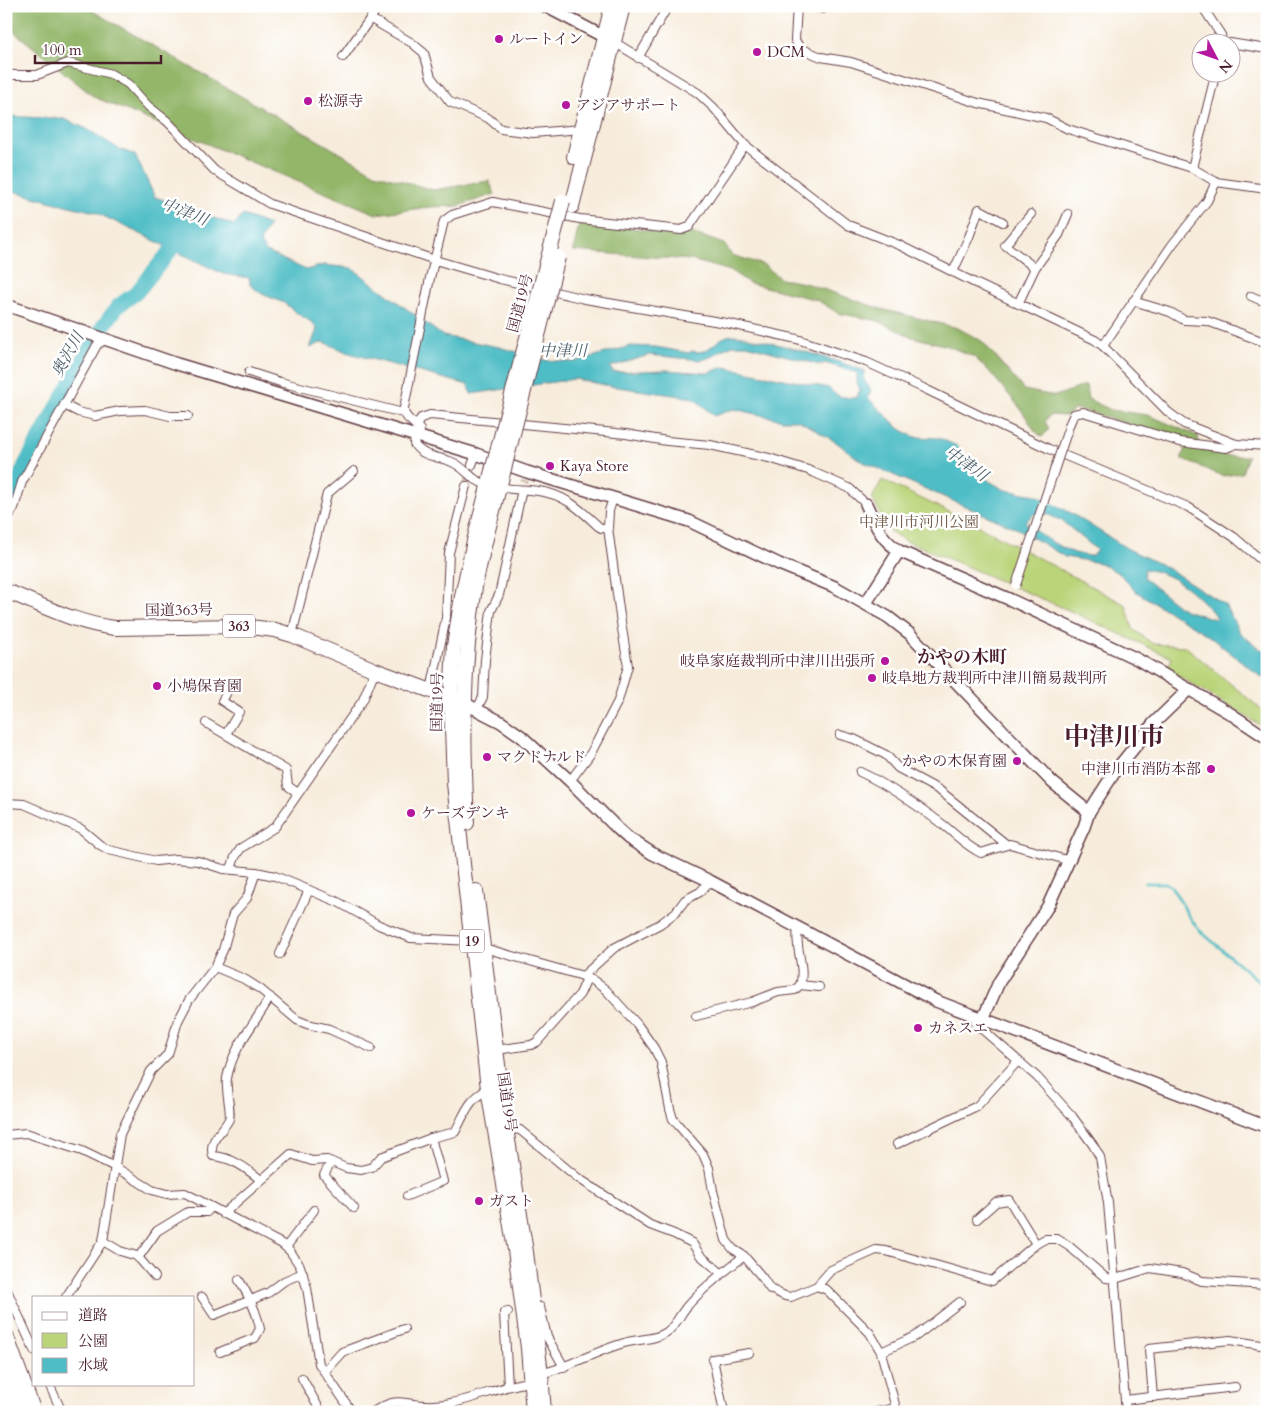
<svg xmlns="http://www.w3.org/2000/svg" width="1273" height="1418" font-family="Cardo,'Noto Serif JP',serif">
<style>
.green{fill:#bad479;stroke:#827a52}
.forest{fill:#93b669;stroke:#6e6a4a}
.water{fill:#4fbdc6;stroke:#4c6e78;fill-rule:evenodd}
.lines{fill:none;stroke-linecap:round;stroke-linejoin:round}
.stream{stroke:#4fbdc6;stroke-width:2.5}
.river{stroke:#4fbdc6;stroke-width:15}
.street-tunnel{stroke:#d4c3b8;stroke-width:8;stroke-dasharray:8 4;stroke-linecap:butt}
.street-casing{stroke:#643e45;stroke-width:10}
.secondary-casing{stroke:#643e45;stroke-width:14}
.highway-casing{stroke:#643e45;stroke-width:16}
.street{stroke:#fff;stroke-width:8}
.secondary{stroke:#fff;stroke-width:11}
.highway{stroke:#fff;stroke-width:14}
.street-bridge-casing{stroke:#643e45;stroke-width:10;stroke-linecap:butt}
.highway-bridge-casing{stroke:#643e45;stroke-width:16;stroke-linecap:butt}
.street-bridge{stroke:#fff;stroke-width:8}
.highway-bridge{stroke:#fff;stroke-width:14}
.poi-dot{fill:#b5179e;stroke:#fff;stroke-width:2}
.labels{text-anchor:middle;stroke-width:5;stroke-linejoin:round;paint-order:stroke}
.shield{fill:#fff;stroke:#80626b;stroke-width:1}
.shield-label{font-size:14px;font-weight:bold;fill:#4a1f2b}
.poi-label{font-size:15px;fill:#4a1f2b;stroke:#fff;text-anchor:start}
.street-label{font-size:15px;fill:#4a1f2b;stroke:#fff}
.park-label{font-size:15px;fill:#6c5542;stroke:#fff}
.water-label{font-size:16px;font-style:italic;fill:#4c5e69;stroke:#fff}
.quarter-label{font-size:18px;font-weight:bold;fill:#4a1f2b;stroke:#fff}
.town-label{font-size:25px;font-weight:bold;fill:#4a1f2b;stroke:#fff}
</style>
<rect width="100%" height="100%" fill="#fff"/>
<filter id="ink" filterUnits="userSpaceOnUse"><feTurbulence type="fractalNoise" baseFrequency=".02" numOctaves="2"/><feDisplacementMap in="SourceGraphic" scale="10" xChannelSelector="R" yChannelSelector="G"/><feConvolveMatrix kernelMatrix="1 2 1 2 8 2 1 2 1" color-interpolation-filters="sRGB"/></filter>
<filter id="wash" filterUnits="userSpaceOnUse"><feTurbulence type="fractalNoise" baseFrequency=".0096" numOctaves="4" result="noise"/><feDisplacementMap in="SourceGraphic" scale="20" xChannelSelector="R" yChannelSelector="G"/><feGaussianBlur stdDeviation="1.12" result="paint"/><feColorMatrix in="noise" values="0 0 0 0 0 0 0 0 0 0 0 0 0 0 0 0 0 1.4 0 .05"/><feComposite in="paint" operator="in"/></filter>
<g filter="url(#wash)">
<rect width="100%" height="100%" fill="#f7ecdb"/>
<path class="green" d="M882 480 979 526 1126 605 1133 629 1153 644 1185 646 1267 714V729L1167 669 1172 658 1068 610 902 539 888 530 872 498Z"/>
<g class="forest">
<path d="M6 6H84L375 173 433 190 489 181 495 194 458 206 430 207 376 214 94 97 6 25Z"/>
<path d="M580 221 683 235 692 233 724 244 732 255 764 265 781 279 805 283 881 309 958 328 982 341 1024 390 1055 396 1086 385 1088 399 1111 410 1148 415 1198 436 1200 448 1226 456H1248L1242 473 1223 476 1181 459 1186 447 1180 440 1082 410 1074 409 1068 416 1050 415 1045 421 1049 429 1042 437 1035 431 1020 408 988 370 974 357 948 346 912 337 878 321 838 313 817 300 749 283 731 271 691 260 573 251Z"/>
</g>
<path class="water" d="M6 116 64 119 87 129 119 149 135 155 155 197 234 225 243 215 269 225 260 242 265 251 306 270 324 265 352 268 443 336 499 347 545 360 573 362 631 346 656 347 689 353 692 351C711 356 715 336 733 335 743 335 754 339 764 341 798 349 832 359 865 371L864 380 871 390 868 398 900 429 915 437 939 438 957 446 989 481 1005 490 1036 495 1071 513 1128 549 1164 566 1225 605 1240 633 1260 649 1267 651V681L1206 634 1135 591 1120 574 1100 563 1065 557 1020 530 861 461 836 442 798 420H783L734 409 714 416 694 398 610 386 575 379 471 394 468 385 349 353 323 342 310 348 317 329 313 323 298 314 284 303 262 294 250 285 249 278 223 274 95 212 52 202 6 189ZM734 345H747L820 365 825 363 857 373V382L860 390 856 398C844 397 836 398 829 388L724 367 708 373 666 370 613 372 610 367 649 355 701 360C714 358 721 348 734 345ZM1034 514H1047L1062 521 1097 550 1092 556C1066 555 1044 537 1025 522ZM1144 569C1177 574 1196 594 1217 617L1215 619 1184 610 1146 580 1144 576Z"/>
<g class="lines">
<path class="stream" d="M1145 883H1165L1171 886 1189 916 1199 930 1267 988"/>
<path class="river" d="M6 511 25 465 99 332 118 306 136 293 184 234"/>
</g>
</g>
<g filter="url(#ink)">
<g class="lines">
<g class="street-tunnel">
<path d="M466 486 472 465"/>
<path d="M521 494 525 480"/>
</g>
<g class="street-casing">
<g id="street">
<path d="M797 6 795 40 800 48 821 57 851 62 978 103 1046 118 1068 129 1192 168 1216 182 1267 189"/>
<path d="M811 6 823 9 826 6"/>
<path d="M1202 6 1221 35 1222 42"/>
<path d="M371 19 412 43 424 53 431 77 450 102 488 118 501 129 533 133 581 129"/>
<path d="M614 42 698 93 714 108 745 145 848 225 899 245 973 282 1095 340 1103 346 1168 412 1184 424 1236 444 1267 446"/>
<path d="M1230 43 1267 49"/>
<path d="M343 57 379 6"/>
<path d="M638 58 668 6"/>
<path d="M6 73 13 75H37L68 63 111 74 128 84 148 106 167 121 215 171 270 204 435 260 500 279 585 299 726 323 797 339 866 362 923 388 1049 449 1188 507 1234 537 1267 565"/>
<path d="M1192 168 1216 72"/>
<path d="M1031 214 1005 245 1035 268"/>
<path d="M953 272 969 237 979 209 1003 222"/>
<path d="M1251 296 1260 300 1267 297"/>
<path d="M1133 301 1170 312 1184 320 1207 321 1267 343"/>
<path d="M1018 304 1035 268 1059 235 1068 214"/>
<path d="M1103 346 1172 245 1207 201 1216 182"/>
<path d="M249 372 280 382 403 413"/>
<path d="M64 405 78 412 95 416 120 411 145 410 170 416H188"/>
<path d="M1070 423 1074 414 1083 412 1180 442 1226 448 1236 444"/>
<path d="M416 426 421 418 430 415 626 434 667 441 710 445 769 458 808 470 849 488 866 504"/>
<path d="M415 437 414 444C423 458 439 456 452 462 468 469 469 480 488 485"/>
<path d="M419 438 420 430C414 422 403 418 404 408L430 278 444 221 452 215 493 202 580 219 681 230 689 227 745 145"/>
<path d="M472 465 476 454"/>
<path d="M499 487C512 490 525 489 538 491 564 494 580 509 598 526L601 528H608"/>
<path d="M6 521 14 508 22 482 97 345 106 339"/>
<path d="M292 635 327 494 354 471"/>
<path d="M431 690 446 618 449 553 466 486"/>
<path d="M477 709 483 697 485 660 491 611 499 595 521 494"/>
<path d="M206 723 286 770 288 786 298 793"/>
<path d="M226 734 239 712 222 701 226 694"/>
<path d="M840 735 854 739 886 755 898 768 939 790 1006 844"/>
<path d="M860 772C888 785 921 808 946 827 957 836 968 847 981 853L1010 844 1063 859"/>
<path d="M570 781 591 753 618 701 628 666 620 616 608 528 609 511 613 498"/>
<path d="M6 803 24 804 81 829 100 845 109 850 156 861 176 859 198 861 223 869 256 872 275 876 338 902 379 925 411 938 472 941"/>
<path d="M231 869 235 857 241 848 275 827 363 700 375 670"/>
<path d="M798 928C794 947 806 967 800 985L819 987"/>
<path d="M484 948 583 976 594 981 606 990 637 1024 654 1048 661 1062 670 1109 673 1119 703 1154 709 1168 713 1191 726 1240 733 1249 744 1256 762 1277 770 1289 785 1296 791 1297 817 1286 831 1270 876 1250 886 1251 992 1281 1036 1244 1045 1239H1057L1070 1247 1106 1278 1115 1279 1150 1268 1182 1273 1202 1281 1267 1285"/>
<path d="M280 954 309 890"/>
<path d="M215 967 244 979 260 989 297 1020 307 1024 329 1029 371 1048"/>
<path d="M583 976 614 948 660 924 676 912 685 900 700 892 710 881"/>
<path d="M696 1016 752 1002 778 992 795 990 800 985"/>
<path d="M975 1016 976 1024 1037 1077 1072 1116 1093 1145 1100 1157 1108 1203 1126 1412"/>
<path d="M496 1050 531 1045 537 1042 580 994 587 978"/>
<path d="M506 1128 520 1130 578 1178 650 1225 674 1234 692 1243 700 1255 721 1273"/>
<path d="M6 1135 26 1133 82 1151 115 1167 152 1190 167 1194 185 1193 282 1244 290 1251 300 1266 307 1288 319 1364 352 1412"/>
<path d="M897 1144 977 1106 1018 1061"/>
<path d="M331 1162 324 1175 354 1208"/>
<path d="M261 1180C247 1169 232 1157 213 1156 208 1139 223 1132 229 1119 232 1114 225 1088 227 1078 233 1046 255 1024 270 997"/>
<path d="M407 1196 443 1181 431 1138"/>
<path d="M223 1214 291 1154 312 1161 327 1160 346 1168 361 1170 372 1167 381 1157 431 1138 455 1132C466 1112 467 1101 488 1089"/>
<path d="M977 1219 996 1202 1009 1200 1036 1244"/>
<path d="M103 1241 120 1251 137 1256 155 1277"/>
<path d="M286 1247 314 1210"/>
<path d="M138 1258 157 1231 188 1212H207L211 1207"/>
<path d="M817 1286 827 1290 870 1333 881 1352 897 1412"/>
<path d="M6 1288 34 1350"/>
<path d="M66 1297 103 1241 120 1134 151 1071 168 1054 178 1021 189 1000 215 967 223 950 233 914 247 898 256 872"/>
<path d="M202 1297 214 1315 268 1293 284 1281 303 1273"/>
<path d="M540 1307 547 1337 564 1367"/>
<path d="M220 1352 255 1338 260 1329C257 1311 249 1296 239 1280"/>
<path d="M881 1352 916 1336 960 1302"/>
<path d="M325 1371 342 1352 404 1329"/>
<path d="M541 1374C571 1366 596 1351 624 1343 637 1339 657 1340 668 1331 677 1324 681 1312 689 1304 705 1286 725 1271 744 1256"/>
<path d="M302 1378 321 1412"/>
<path d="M49 1384 62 1412"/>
<path d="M508 1386 504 1313 508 1312"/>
<path d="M1153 1397 1149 1349 1230 1340 1267 1346"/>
<path d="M1125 1400 1235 1387"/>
<path d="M373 1412C398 1396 399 1404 425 1405 460 1407 490 1389 523 1383"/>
<path d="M724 1412 713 1359 749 1353"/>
<path d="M877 1412 896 1408"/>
</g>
</g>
<g class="secondary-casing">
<g id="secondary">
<path d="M545 6 610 40"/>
<path d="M6 305 177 364 476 454 527 472 689 521 779 564 835 587 888 617 910 634 1052 782 1089 812"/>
<path d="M866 504C876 525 879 537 899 551L1011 600 1137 659 1231 714 1267 738"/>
<path d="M866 603 899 551"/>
<path d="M464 703 501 722 521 736 570 781 618 829 628 838 653 854 710 881 936 1001 1267 1127"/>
<path d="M983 1019 999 982 1048 906 1084 827 1089 812 1116 770 1154 723 1189 689"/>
</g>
</g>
<g class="highway-casing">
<g id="highway">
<path d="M574 157 612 6"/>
<path d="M572 206 623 6"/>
<path d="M492 471 474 541 462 596 454 646 451 699 454 783 488 1089 515 1250 528 1348 533 1412"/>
<path d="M6 591C42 605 77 624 115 628L242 626 275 630 292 635 375 670 458 701"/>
<path d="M467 823C463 742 462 668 475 587 482 549 493 511 503 473"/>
<path d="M476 891 506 1128 526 1252 541 1374 544 1412"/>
<path d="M6 1335 34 1412"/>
<path d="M6 1370 20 1412"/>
</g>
</g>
<use href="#street" class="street"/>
<use href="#secondary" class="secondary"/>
<use href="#highway" class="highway"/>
<g class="street-bridge-casing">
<path id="street-bridge" d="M1016 585 1070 423"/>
</g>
<g class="highway-bridge-casing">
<g id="highway-bridge">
<path d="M492 471 563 201"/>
<path d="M503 473 558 257"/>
</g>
</g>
<use href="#street-bridge" class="street-bridge"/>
<use href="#highway-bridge" class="highway-bridge"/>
</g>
</g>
<g class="poi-dot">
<circle cx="499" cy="39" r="5"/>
<circle cx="757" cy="52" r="5"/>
<circle cx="308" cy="101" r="5"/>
<circle cx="566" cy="105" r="5"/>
<circle cx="550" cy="466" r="5"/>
<circle cx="885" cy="661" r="5"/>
<circle cx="872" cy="678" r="5"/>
<circle cx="157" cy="686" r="5"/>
<circle cx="487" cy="757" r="5"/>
<circle cx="1017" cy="761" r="5"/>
<circle cx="1211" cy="769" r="5"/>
<circle cx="411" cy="813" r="5"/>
<circle cx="918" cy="1028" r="5"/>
<circle cx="479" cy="1201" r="5"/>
</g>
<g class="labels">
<g class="shield">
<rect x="223" y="614.5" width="32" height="23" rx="4"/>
<rect x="459.5" y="929.5" width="25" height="23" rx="4"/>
</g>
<g class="shield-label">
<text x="239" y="631">363</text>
<text x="472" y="946">19</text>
</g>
<g class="poi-label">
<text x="509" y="44">ルートイン</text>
<text x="767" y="57">DCM</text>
<text x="318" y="106">松源寺</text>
<text x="576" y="110">アジアサポート</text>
<text x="560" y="471">Kaya Store</text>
<text x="875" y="666" text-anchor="end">岐阜家庭裁判所中津川出張所</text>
<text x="882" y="683">岐阜地方裁判所中津川簡易裁判所</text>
<text x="167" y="691">小鳩保育園</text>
<text x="497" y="762">マクドナルド</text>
<text x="1007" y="766" text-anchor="end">かやの木保育園</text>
<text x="1201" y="774" text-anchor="end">中津川市消防本部</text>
<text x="421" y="818">ケーズデンキ</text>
<text x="928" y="1033">カネスエ</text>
<text x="489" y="1206">ガスト</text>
</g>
<g class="street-label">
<text transform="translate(520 303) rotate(-75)" y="5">国道19号</text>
<text transform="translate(179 610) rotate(-1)" y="5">国道363号</text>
<text transform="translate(437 702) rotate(-89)" y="5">国道19号</text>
<text transform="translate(507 1102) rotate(82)" y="5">国道19号</text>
</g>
<g class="park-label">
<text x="919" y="527">中津川市河川公園</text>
</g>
<g class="water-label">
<text transform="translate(185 211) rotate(22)" y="6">中津川</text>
<text x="563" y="356">中津川</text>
<text transform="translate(67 354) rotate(-61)" y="6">奥沢川</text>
<text transform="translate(967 463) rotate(35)" y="6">中津川</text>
</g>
<g class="quarter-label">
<text x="962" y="663">かやの木町</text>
</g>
<g class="town-label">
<text x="1114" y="745">中津川市</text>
</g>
</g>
<rect width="1273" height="1418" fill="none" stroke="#fff" stroke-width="25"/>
<rect x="32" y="1296" width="162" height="90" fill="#ffffff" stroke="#b7a5aa"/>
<rect x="42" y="1312" width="25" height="8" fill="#ffffff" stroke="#b7a5aa"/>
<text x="78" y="1320" font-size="15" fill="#4a1f2b">道路</text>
<rect x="42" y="1333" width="25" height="15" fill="#bad479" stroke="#b7a5aa"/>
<text x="78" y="1346" font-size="15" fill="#4a1f2b">公園</text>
<rect x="42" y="1358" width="25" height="15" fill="#4fbdc6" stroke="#b7a5aa"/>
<text x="78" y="1370" font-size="15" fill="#4a1f2b">水域</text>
<g transform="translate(1216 58) rotate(131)"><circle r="24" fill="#ffffff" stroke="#b7a5aa"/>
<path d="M0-4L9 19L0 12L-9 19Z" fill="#b5179e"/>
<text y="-8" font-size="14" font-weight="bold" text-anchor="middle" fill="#4a1f2b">N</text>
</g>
<path d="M35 55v8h126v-8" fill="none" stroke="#4a1f2b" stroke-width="2.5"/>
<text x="42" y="55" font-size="15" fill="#4a1f2b" stroke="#ffffff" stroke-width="4" paint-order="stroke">100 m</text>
</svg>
